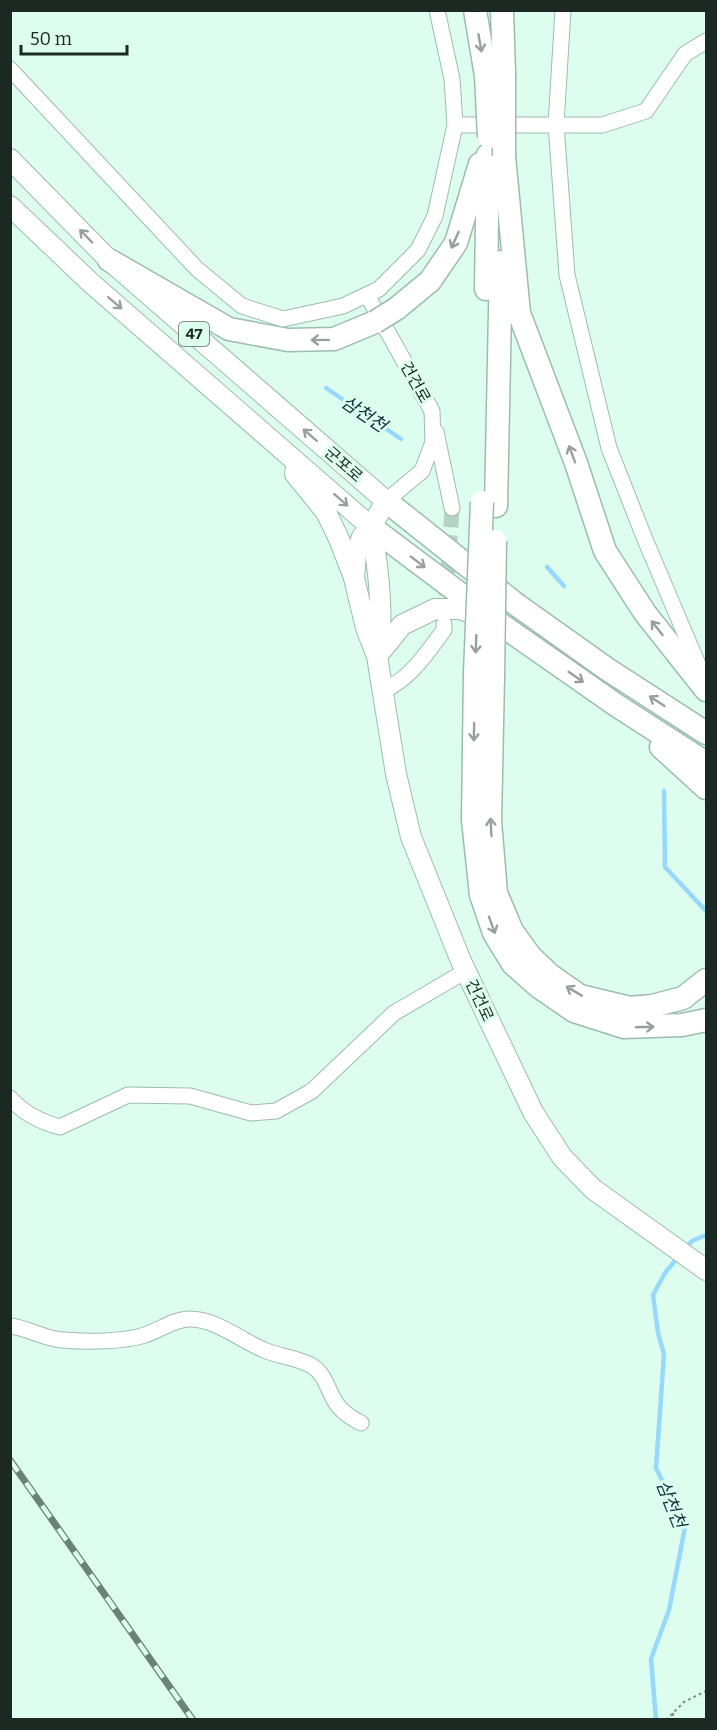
<svg xmlns="http://www.w3.org/2000/svg" width="717" height="1730" font-family="Bitter,'Noto Sans KR',serif">
<style>
.lines{fill:none;stroke-linecap:round;stroke-linejoin:round}
.stream{stroke:#97d9fc;stroke-width:4.5}
.minor-tunnel{stroke:#b6d3c5;stroke-width:15;stroke-dasharray:15 8;stroke-linecap:butt}
.minor-casing{stroke:#9cbcac;stroke-width:17}
.major-casing{stroke:#9cbcac;stroke-width:22}
.highway-casing{stroke:#9cbcac;stroke-width:25}
.path{stroke:#7d9489;stroke-width:2;stroke-dasharray:3 3;stroke-linecap:butt}
.minor{stroke:#fff;stroke-width:15}
.major{stroke:#fff;stroke-width:20}
.highway{stroke:#fff;stroke-width:22}
.rail-casing{stroke:#6c8277;stroke-width:7}
.rail{stroke:#ddfeee;stroke-width:4.5;stroke-dasharray:14;stroke-linecap:butt}
.highway-bridge-casing{stroke:#9cbcac;stroke-width:25;stroke-linecap:butt}
.highway-bridge{stroke:#fff;stroke-width:22}
.oneway{stroke:#999f9c}
.labels{text-anchor:middle;stroke-width:6;stroke-linejoin:round;paint-order:stroke}
.shield{fill:#ddfeee;stroke:#566960;stroke-width:1.5}
.shield-label{font-size:15px;font-weight:bold;fill:#1c2923}
.street-label{font-size:16px;fill:#1c2923;stroke:#ddfeee}
.water-label{font-size:18px;font-style:italic;fill:#123140;stroke:#ddfeee}
</style>
<rect width="100%" height="100%" fill="#ddfeee"/>
<g class="lines">
<g class="stream">
<path d="M326 388 401 439"/>
<path d="M547 567 564 586"/>
<path d="M664 791 665 867 706 911"/>
<path d="M684 1250 692 1241 706 1235"/>
<path d="M656 1720 651 1659 669 1610 685 1527 656 1468 664 1354 658 1333 653 1295 665 1273 679 1256"/>
</g>
<path class="minor-tunnel" d="M445 619 452 508"/>
<g class="minor-casing">
<g id="minor">
<path d="M563 10 556 124 567 275 609 448 644 537 703 676"/>
<path d="M10 69 197 269 242 306 283 319 343 306 379 289 418 250 435 216 455 125 452 79 437 10"/>
<path d="M455 125H602L646 111 685 54 706 41"/>
<path d="M367 295 432 411 433 442 422 471 386 501"/>
<path d="M436 432 452 508"/>
<path d="M383 691C411 678 426 654 444 630V624"/>
<path d="M10 1098C23 1113 41 1122 60 1127L128 1095 190 1096 251 1113 276 1111 312 1091 394 1013 466 971"/>
<path d="M10 1326C29 1328 44 1339 63 1340 86 1342 123 1342 145 1335 160 1330 172 1320 188 1319 215 1318 240 1340 264 1350 280 1357 297 1357 312 1366 327 1375 328 1394 339 1407 345 1414 353 1419 361 1423"/>
</g>
</g>
<g class="major-casing">
<g id="major">
<path d="M10 159 109 260 386 501 371 527 362 537 356 554 354 578 366 628 377 656 396 774 411 837 461 961 533 1112 562 1157 593 1189 706 1270"/>
<path d="M10 206 91 283 371 527"/>
<path d="M296 468 295 474 326 512 339 539 353 575"/>
<path d="M371 527C378 565 384 612 378 650"/>
<path d="M377 656 402 625 435 609H460L486 619"/>
</g>
</g>
<g class="highway-casing">
<g id="highway">
<path d="M475 10 486 76"/>
<path d="M502 10 504 73"/>
<path d="M504 156 519 313 576 463 605 551 645 613 706 690"/>
<path d="M109 260 229 329 288 340 334 339 375 322"/>
<path d="M486 289 488 155"/>
<path d="M396 309 430 281 456 243 480 164"/>
<path d="M386 501 517 605 607 669 706 733"/>
<path d="M496 506 501 262"/>
<path d="M371 527 503 626 616 705 706 763"/>
<path d="M475 674 473 820 481 895 494 933 513 964 539 987 574 1011 624 1027 682 1025 706 1020"/>
<path d="M493 677 490 821 496 893 512 931 530 956 550 975 580 996 630 1008 652 1006 683 998 706 980"/>
<path d="M661 747 706 788"/>
</g>
</g>
<g class="path">
<path d="M673 1713V1720"/>
<path d="M666 1720 684 1702 706 1691"/>
</g>
<use href="#minor" class="minor"/>
<use href="#major" class="major"/>
<use href="#highway" class="highway"/>
<g class="rail-casing">
<path id="rail" d="M10 1460 193 1720"/>
</g>
<use href="#rail" class="rail"/>
<g class="highway-bridge-casing">
<g id="highway-bridge">
<path d="M486 76 489 137"/>
<path d="M504 156V73"/>
<path d="M375 322 396 309"/>
<path d="M475 674 482 502"/>
<path d="M493 677 495 541"/>
</g>
</g>
<use href="#highway-bridge" class="highway-bridge"/>
</g>
<defs><path id="oneway-shaft" d="M-6 0H5M1.5-3L5.5 0L1.5 3" fill="none" stroke-width="1.6" stroke-linecap="round" stroke-linejoin="round" transform="scale(1.5)"/></defs>
<g class="oneway">
<use href="#oneway-shaft" transform="translate(480 43) rotate(80)"/>
<use href="#oneway-shaft" transform="translate(86 236) rotate(-134)"/>
<use href="#oneway-shaft" transform="translate(455 240) rotate(114)"/>
<use href="#oneway-shaft" transform="translate(115 303) rotate(41)"/>
<use href="#oneway-shaft" transform="translate(320 340) rotate(179)"/>
<use href="#oneway-shaft" transform="translate(310 435) rotate(-139)"/>
<use href="#oneway-shaft" transform="translate(572 454) rotate(-110)"/>
<use href="#oneway-shaft" transform="translate(341 500) rotate(41)"/>
<use href="#oneway-shaft" transform="translate(418 562) rotate(37)"/>
<use href="#oneway-shaft" transform="translate(657 628) rotate(-128)"/>
<use href="#oneway-shaft" transform="translate(476 644) rotate(92)"/>
<use href="#oneway-shaft" transform="translate(576 677) rotate(35)"/>
<use href="#oneway-shaft" transform="translate(657 701) rotate(-147)"/>
<use href="#oneway-shaft" transform="translate(474 732) rotate(91)"/>
<use href="#oneway-shaft" transform="translate(491 827) rotate(-93)"/>
<use href="#oneway-shaft" transform="translate(492 925) rotate(70)"/>
<use href="#oneway-shaft" transform="translate(574 991) rotate(-149)"/>
<use href="#oneway-shaft" transform="translate(645 1027) rotate(-2)"/>
</g>
<g class="labels">
<rect class="shield" x="179" y="322" width="30" height="24" rx="4.5"/>
<g class="shield-label">
<text x="194" y="339">47</text>
</g>
<g class="street-label">
<text transform="translate(416 382) rotate(61)" y="6">건건로</text>
<text transform="translate(344 464) rotate(41)" y="6">군포로</text>
<text transform="translate(480 1000) rotate(65)" y="6">건건로</text>
</g>
<g class="water-label">
<text transform="translate(364 414) rotate(34)" y="6">삼천천</text>
<text transform="translate(671 1504) rotate(68)" y="6">삼천천</text>
</g>
</g>
<rect width="717" height="1730" fill="none" stroke="#1c2923" stroke-width="24"/>
<path d="M21 45v9h106v-9" fill="none" stroke="#1c2923" stroke-width="3"/>
<text x="30" y="45" font-size="18" fill="#1c2923" stroke="#ddfeee" stroke-width="4.5" paint-order="stroke">50 m</text>
</svg>
